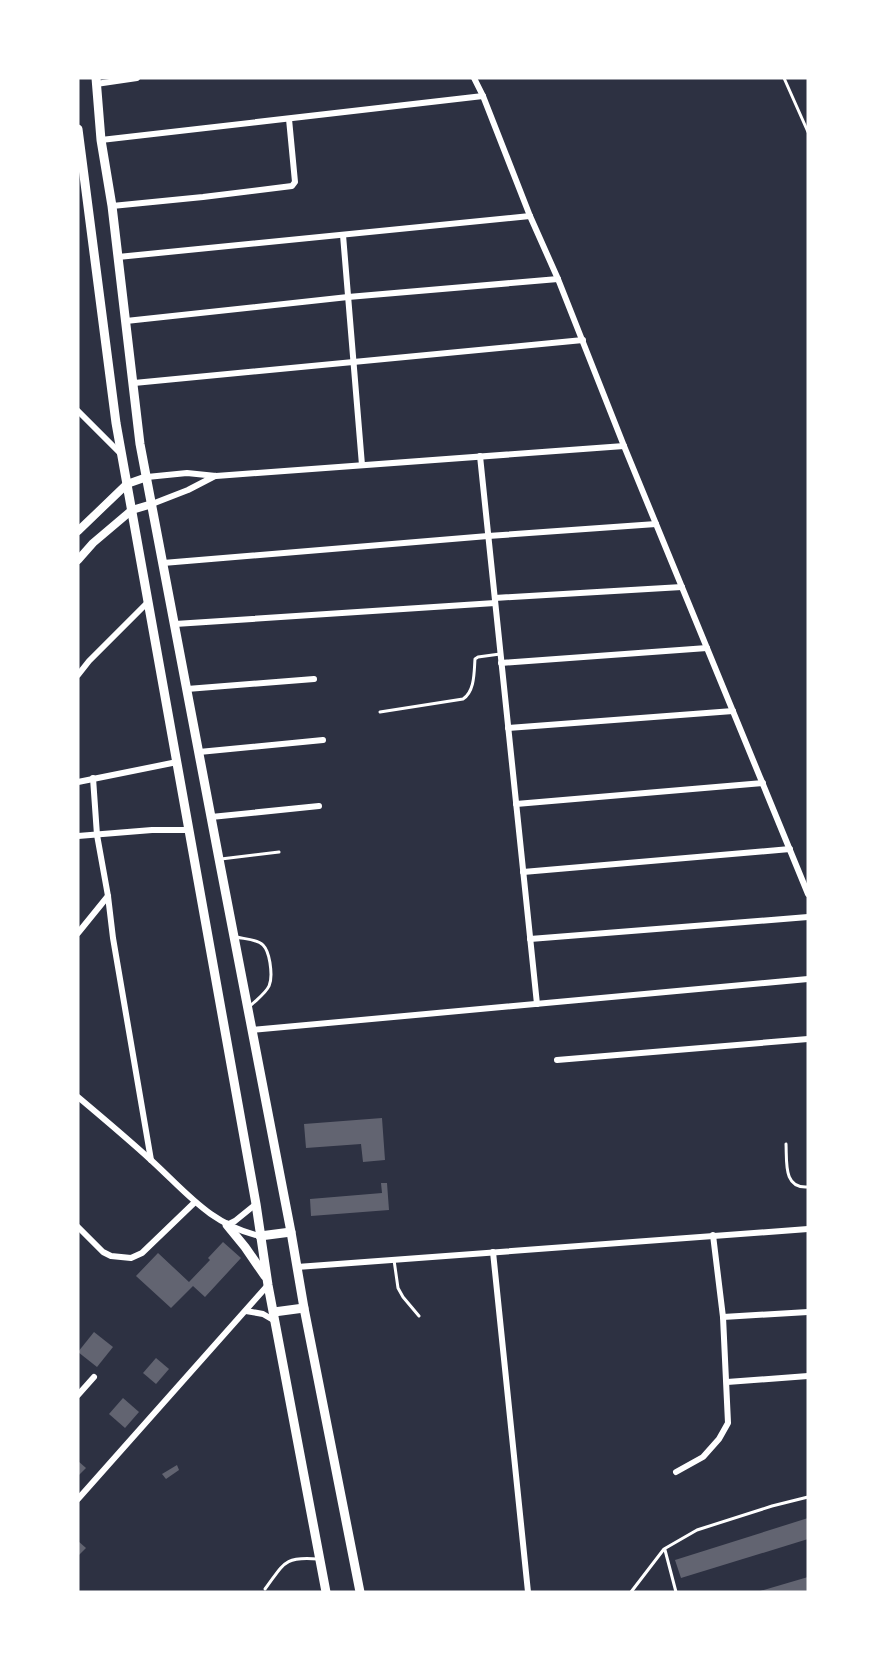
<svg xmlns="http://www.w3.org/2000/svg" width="886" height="1670" font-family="Quicksand,sans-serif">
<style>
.building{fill:#626471}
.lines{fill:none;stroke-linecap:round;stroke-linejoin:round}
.service{stroke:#fff;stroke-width:3}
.minor{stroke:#fff;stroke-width:6}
.tertiary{stroke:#fff;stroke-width:8}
.secondary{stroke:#fff;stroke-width:9}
</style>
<rect width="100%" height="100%" fill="#2d3142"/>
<g class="building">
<path d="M382 1118 385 1160 363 1162 361 1144 306 1148 304 1124Z"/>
<path d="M381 1183H387L389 1210 311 1216 310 1199 382 1193Z"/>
<path d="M223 1242 241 1258 205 1297 193 1286 171 1308 136 1276 158 1253 189 1282 210 1260 208 1258Z"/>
<path d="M94 1332 113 1347 97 1367 78 1352Z"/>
<path d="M156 1358 169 1369 156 1384 143 1373Z"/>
<path d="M123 1398 139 1412 125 1428 109 1414Z"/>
<path d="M78 1461 86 1468 78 1476Z"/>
<path d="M177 1465 179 1470 166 1479 162 1474Z"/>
<path d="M808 1518V1539L681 1578 675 1560Z"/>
<path d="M78 1541 86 1548 78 1556Z"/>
<path d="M808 1577V1592H760V1591Z"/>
</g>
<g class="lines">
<g class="service">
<path d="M784 78 808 132"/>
<path d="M380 712 463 699C475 691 474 672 475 659L478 657 500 654"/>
<path d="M221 859 279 852"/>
<path d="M236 937C244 939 257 939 263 945 268 950 269 957 270 963 274 989 267 990 249 1007"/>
<path d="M786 1144C787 1162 783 1189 808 1187"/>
<path d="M394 1260 398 1288 403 1297 419 1316"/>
<path d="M665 1550 676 1592"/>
<path d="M265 1589C284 1564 283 1556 318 1559"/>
<path d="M631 1592 664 1549 697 1530 772 1506 808 1497"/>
</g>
<g class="minor">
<path d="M474 78 483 96 530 216 558 279 624 446 808 894"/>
<path d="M96 84 137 78"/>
<path d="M101 140 483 96"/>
<path d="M112 206 203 197 292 186 295 182 289 119"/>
<path d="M343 235 362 465"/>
<path d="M118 257 530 216"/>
<path d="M126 321 348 297 558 279"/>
<path d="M134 383 583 340"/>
<path d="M78 411 120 453"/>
<path d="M480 456 537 1004"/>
<path d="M147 477 187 473 216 476 624 446"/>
<path d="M152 504 188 490 215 476"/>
<path d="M163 563 488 536 656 524"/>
<path d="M495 598 682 587"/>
<path d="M175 624 495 603"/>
<path d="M501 663 707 648"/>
<path d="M78 675 89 661 148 602"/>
<path d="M187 689 314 679"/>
<path d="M508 728 733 711"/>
<path d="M199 752 323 740"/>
<path d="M93 778 97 835 108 896 113 938 151 1160"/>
<path d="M78 782 177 762"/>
<path d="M516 804 763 783"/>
<path d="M211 817 319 806"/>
<path d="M78 836 152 830H189"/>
<path d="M523 872 790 849"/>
<path d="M78 933 108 896"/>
<path d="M530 939 808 917"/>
<path d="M252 1030 808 979"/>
<path d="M557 1060 808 1039"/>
<path d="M78 1097C103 1118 128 1139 152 1161 187 1193 211 1225 260 1236"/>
<path d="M227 1225 235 1221 256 1204"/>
<path d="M78 1227 103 1252 111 1256 131 1258 142 1253 195 1202"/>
<path d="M493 1252 528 1592"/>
<path d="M297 1267 808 1229"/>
<path d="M246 1311 263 1314 275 1321"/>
<path d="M723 1317 808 1312"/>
<path d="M727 1382 808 1376"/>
<path d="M78 1395 94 1377"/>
<path d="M676 1472 703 1457 719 1439 728 1423 723 1317 713 1235"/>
<path d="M78 1499 268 1285"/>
</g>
<g class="tertiary">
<path d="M78 531 127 484 147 477"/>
<path d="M78 560 93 543 132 510 152 504"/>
</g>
<g class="secondary">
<path d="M96 78 101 140 112 206 140 444 219 859 291 1232 304 1308 360 1592"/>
<path d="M78 129 116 423 256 1204 268 1285 326 1592"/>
<path d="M227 1225 245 1247 265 1276"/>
<path d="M260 1236 291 1232"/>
<path d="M274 1312 304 1308"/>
</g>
</g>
<rect width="886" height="1670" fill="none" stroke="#ffffff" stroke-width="159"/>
</svg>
